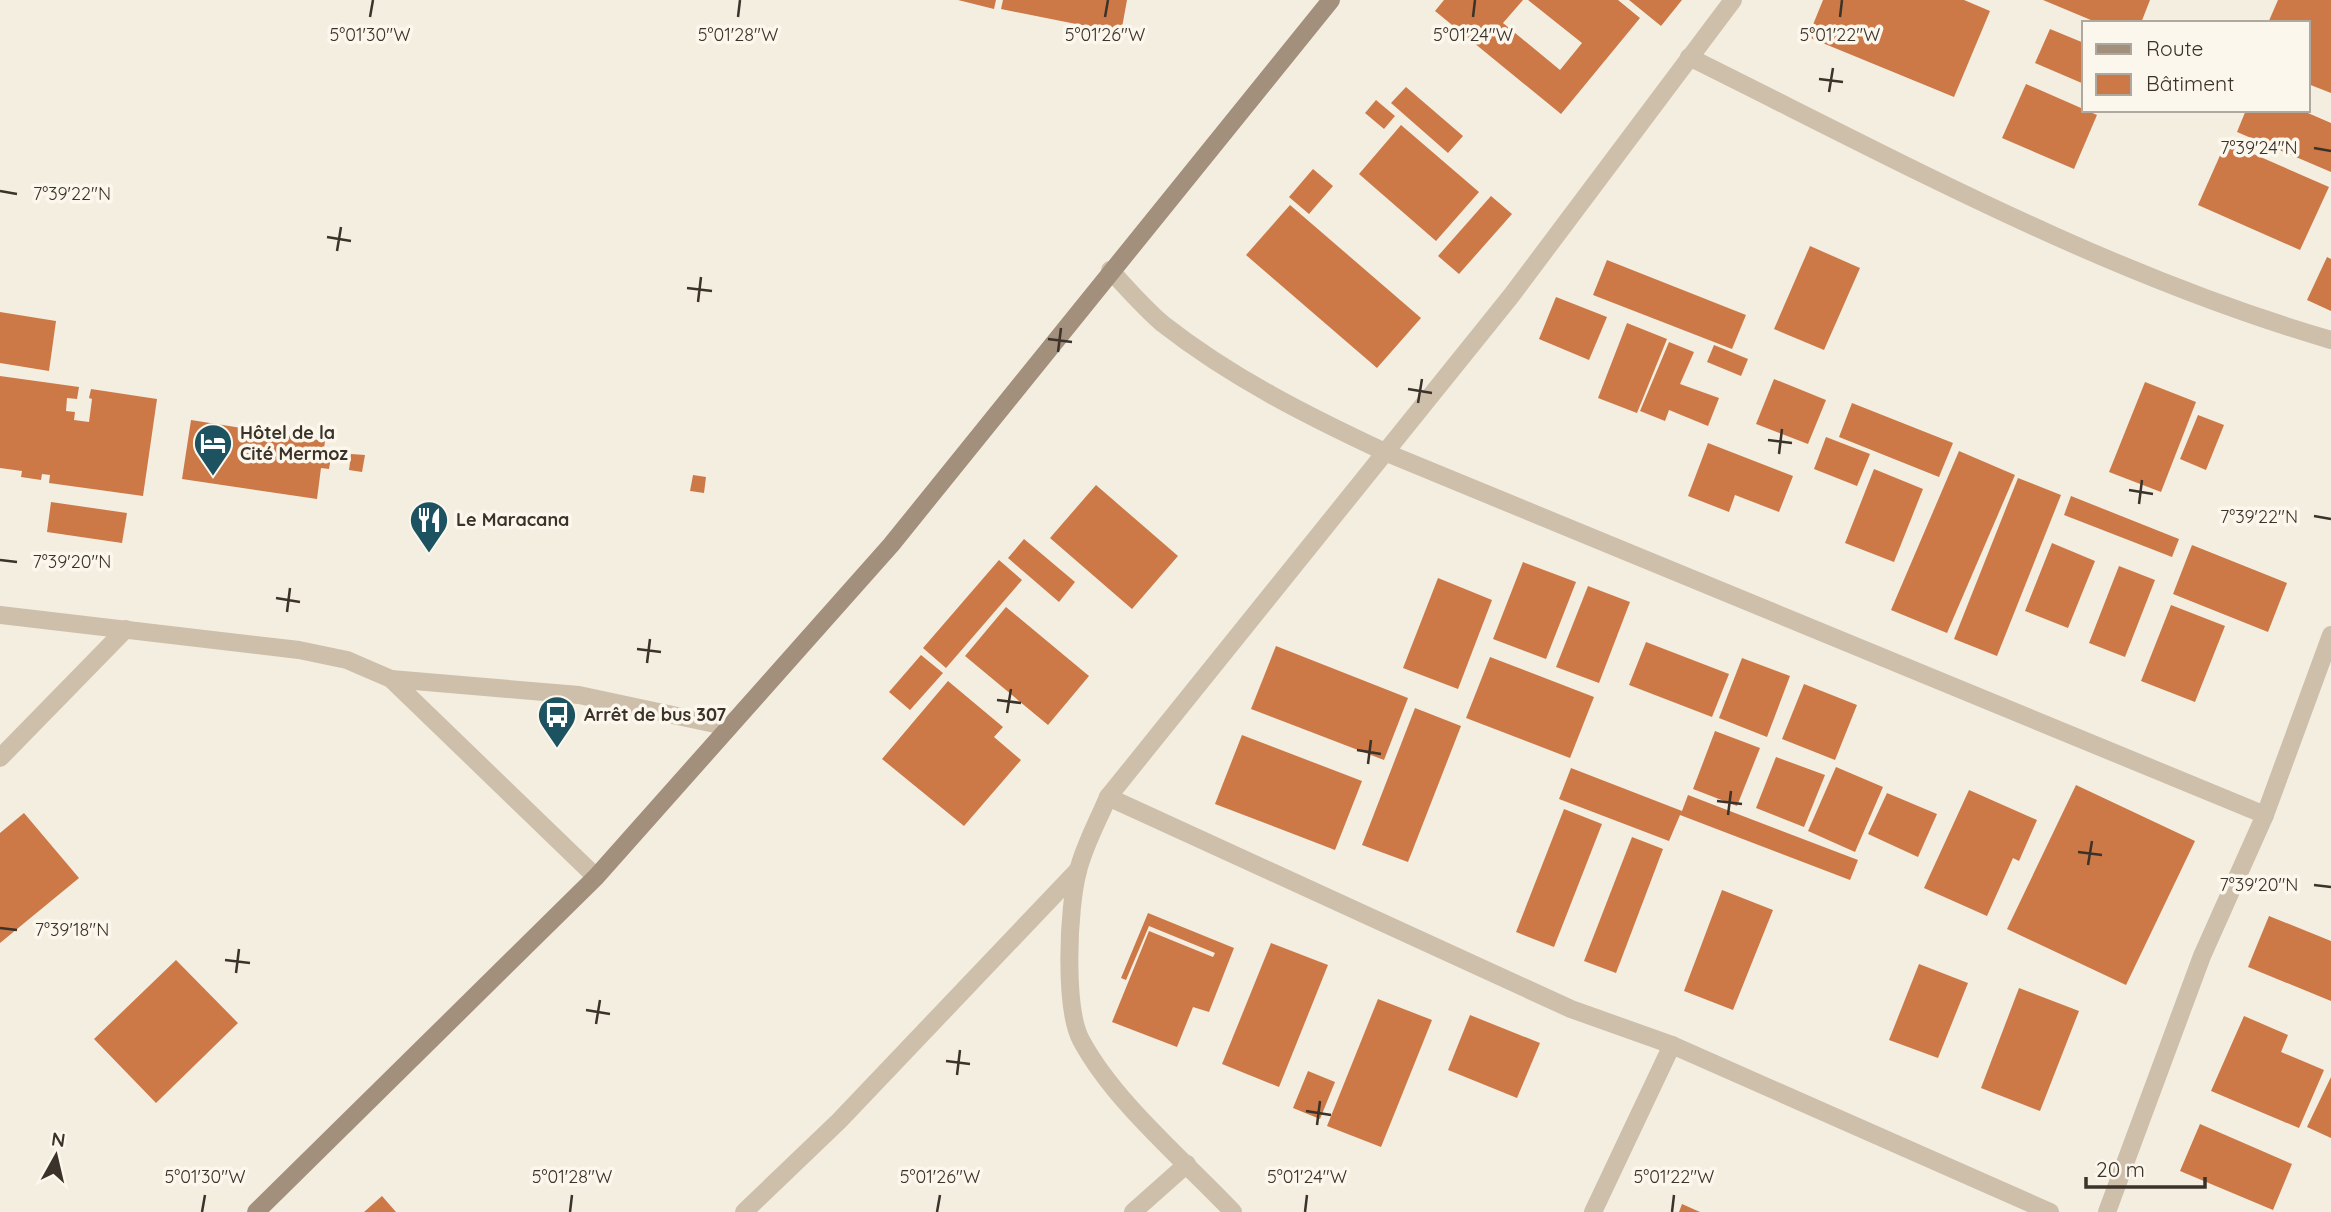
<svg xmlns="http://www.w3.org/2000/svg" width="2331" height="1212" font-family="Quicksand,sans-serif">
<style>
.building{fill:#cc7947}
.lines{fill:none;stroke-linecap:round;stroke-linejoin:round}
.minor{stroke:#cebfab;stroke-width:18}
.secondary{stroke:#a28f7c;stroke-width:18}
.ticks{fill:none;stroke:#3b322a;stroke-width:2.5}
.labels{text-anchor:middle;stroke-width:7;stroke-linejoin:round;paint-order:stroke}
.poi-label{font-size:18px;font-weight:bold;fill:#3b322a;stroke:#fbf7ed;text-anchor:start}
.ticks-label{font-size:18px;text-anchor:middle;fill:#3b322a;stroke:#fbf7ed;stroke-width:7;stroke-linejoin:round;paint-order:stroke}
</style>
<rect width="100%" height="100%" fill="#f4eee0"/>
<g class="building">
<path d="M958 0H996L994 9Z"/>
<path d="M1003 0H1127L1121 33 1001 9Z"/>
<path d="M1444 0H1523L1503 23 1560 70 1582 43 1528 0H1618L1640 18 1561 114 1435 11Z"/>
<path d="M1629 0H1682L1661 26Z"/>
<path d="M1823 0H1964L1990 11 1954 97 1808 37Z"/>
<path d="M2043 0H2150L2141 23H2098Z"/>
<path d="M2278 0H2331V93L2308 84V23H2268Z"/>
<path d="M2050 29 2084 43V84L2035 63Z"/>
<path d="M2026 84 2097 115 2074 169 2002 138Z"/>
<path d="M1406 87 1463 136 1448 153 1391 103Z"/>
<path d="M1376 100 1395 116 1384 129 1365 113Z"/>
<path d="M2246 110H2301L2331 123V172L2237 132Z"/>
<path d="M1401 125 1479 192 1436 241 1359 174Z"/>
<path d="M2226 142 2329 187 2300 250 2198 205Z"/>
<path d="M1313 169 1333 186 1309 214 1289 197Z"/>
<path d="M1491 196 1512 214 1459 274 1438 256Z"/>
<path d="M1290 205 1421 318 1377 368 1246 255Z"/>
<path d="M1810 246 1860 268 1824 350 1774 329Z"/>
<path d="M2327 257 2331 259V311L2307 300Z"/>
<path d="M1607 260 1746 315 1732 349 1593 295Z"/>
<path d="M1556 297 1607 317 1589 360 1539 339Z"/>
<path d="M0 312 56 321 49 371 0 363Z"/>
<path d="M1627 323 1667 339 1637 413 1598 398Z"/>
<path d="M1669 342 1694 352 1680 384 1719 398 1708 426 1669 410 1665 421 1640 411Z"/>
<path d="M1714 345 1748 359 1741 376 1707 362Z"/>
<path d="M0 376 79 387 77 399 67 398 66 411 75 412 74 420 89 422 92 399 89 398 91 389 157 399 143 496 49 483 50 475 42 474 41 480 21 477 22 471 0 468Z"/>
<path d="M1774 379 1826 400 1808 444 1756 424Z"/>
<path d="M2145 382 2196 402 2161 492 2109 472Z"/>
<path d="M1852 403 1953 443 1939 477 1839 437Z"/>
<path d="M2198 415 2224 425 2206 470 2180 459Z"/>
<path d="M191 420 325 441 323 456 331 457 329 469 321 468 317 499 182 479Z"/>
<path d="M1826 437 1870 454 1857 486 1814 469Z"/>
<path d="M1708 443 1793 476 1779 512 1735 495 1729 512 1688 496Z"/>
<path d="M1959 451 2015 475 1947 633 1891 610Z"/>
<path d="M351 454 365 455 362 472 349 470Z"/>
<path d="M1874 469 1923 489 1894 562 1845 543Z"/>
<path d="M693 475 706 477 704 493 690 491Z"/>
<path d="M2018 478 2061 495 1997 656 1954 639Z"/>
<path d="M1096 485 1178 556 1132 609 1050 538Z"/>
<path d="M2071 496 2179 539 2172 557 2064 515Z"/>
<path d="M51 502 127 513 122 543 47 532Z"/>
<path d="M1024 539 1075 582 1059 602 1008 558Z"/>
<path d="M2052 543 2095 561 2068 628 2025 611Z"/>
<path d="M2192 545 2287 583 2268 632 2173 594Z"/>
<path d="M999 560 1022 580 946 668 923 648Z"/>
<path d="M1523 562 1576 582 1546 659 1493 639Z"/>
<path d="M2119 566 2155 580 2125 657 2089 643Z"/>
<path d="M1438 578 1492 600 1458 689 1403 668Z"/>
<path d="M1588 586 1630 602 1599 683 1556 667Z"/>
<path d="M2171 605 2225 626 2195 702 2141 681Z"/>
<path d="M1006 607 1089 676 1048 725 965 656Z"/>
<path d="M1646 642 1729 674 1712 717 1629 685Z"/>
<path d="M1276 646 1408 698 1384 760 1251 709Z"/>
<path d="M921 655 943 673 910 710 889 692Z"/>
<path d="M1490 657 1594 697 1570 758 1466 718Z"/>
<path d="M1742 658 1790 676 1767 737 1719 718Z"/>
<path d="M948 681 1003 727 994 737 1021 760 964 826 882 759Z"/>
<path d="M1804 684 1857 705 1835 760 1782 739Z"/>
<path d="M1415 708 1461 726 1408 862 1362 845Z"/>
<path d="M1715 731 1760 748 1737 806 1693 789Z"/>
<path d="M1242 735 1362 781 1335 850 1215 804Z"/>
<path d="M1776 757 1825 775 1804 827 1756 808Z"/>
<path d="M1836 767 1883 787 1855 852 1808 831Z"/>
<path d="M1571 768 1682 811 1688 795 1858 860 1850 880 1680 815 1669 841 1559 799Z"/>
<path d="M2076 785 2195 841 2126 985 2007 929Z"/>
<path d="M1969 790 2037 820 2019 861 2013 858 1987 916 1924 888Z"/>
<path d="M1887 793 1937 814 1918 857 1868 834Z"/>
<path d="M1564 809 1602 824 1554 947 1516 932Z"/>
<path d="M24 813 79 878 0 943V833Z"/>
<path d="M1632 837 1663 849 1616 973 1584 961Z"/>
<path d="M1722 890 1773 910 1733 1010 1684 991Z"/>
<path d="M1148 913 1234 948 1209 1012 1193 1007 1177 1047 1112 1022 1149 931 1213 957 1215 953 1149 926 1126 980 1121 978Z"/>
<path d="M2269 916 2331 941V1001L2248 967Z"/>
<path d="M1271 943 1328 965 1279 1087 1222 1064Z"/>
<path d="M176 960 238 1023 156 1103 94 1039Z"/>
<path d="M1919 964 1968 983 1938 1058 1889 1040Z"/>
<path d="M2019 988 2079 1011 2040 1111 1981 1088Z"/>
<path d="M1378 999 1432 1020 1381 1147 1327 1126Z"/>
<path d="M1470 1015 1540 1043 1517 1098 1448 1070Z"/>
<path d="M2244 1016 2288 1035 2281 1052 2324 1070 2299 1128 2211 1091Z"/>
<path d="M1308 1071 1335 1082 1320 1119 1293 1108Z"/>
<path d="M2331 1077V1138L2307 1127Z"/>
<path d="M2200 1124 2292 1164 2273 1210 2180 1171Z"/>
<path d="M382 1196 396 1212H364Z"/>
<path d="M1682 1204 1700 1212H1679Z"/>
</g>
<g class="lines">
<g class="minor">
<path d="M1689 57C1899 161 2105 274 2331 340"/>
<path d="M1110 270C1127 288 1144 308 1163 324 1232 378 1308 416 1387 453L2265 815"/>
<path d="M0 615 299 650 347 660 391 679 596 877"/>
<path d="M391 679 579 695 729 727"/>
<path d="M0 758 126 629"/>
<path d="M1108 797 1571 1009 1672 1045 2050 1212"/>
<path d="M744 1212 839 1121 1078 870"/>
<path d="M1133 1212 1187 1164"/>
<path d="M1233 1212C1185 1161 1114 1102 1081 1040 1064 1008 1068 907 1078 871 1084 846 1098 821 1108 797L1511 296 1733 0"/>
<path d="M1593 1212 1672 1045"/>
<path d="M2107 1212 2202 956 2265 815 2331 635"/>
</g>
<path class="secondary" d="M256 1212 596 877 891 545 1331 0"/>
</g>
<path class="ticks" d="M370 17 373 0M738 17 740 0M1105 17 1108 0M1473 17 1475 0M1840 17 1842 0M1819 79 1843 82M1829 92 1833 68M2314 148 2331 151M0 191 17 194M327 237 351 241M337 251 341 227M687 288 712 291M698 302 701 277M1048 339 1072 342M1058 352 1061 328M1408 389 1432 393M1418 403 1422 379M1768 440 1792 443M1779 454 1782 429M2129 490 2153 494M2139 504 2142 480M2314 516 2331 519M0 560 17 562M276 598 300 602M287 612 290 588M637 649 661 652M647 663 650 639M997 700 1021 703M1007 713 1011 689M1357 750 1381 754M1368 764 1371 740M1717 801 1742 804M1728 815 1731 791M2078 852 2102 855M2088 865 2092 841M2314 885 2331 887M0 928 17 930M225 960 250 963M236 973 239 949M586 1010 610 1014M596 1024 600 1000M946 1061 970 1064M957 1075 960 1050M1306 1111 1331 1115M1317 1125 1320 1101M202 1212 205 1195M570 1212 572 1195M937 1212 940 1195M1305 1212 1307 1195M1672 1212 1674 1195"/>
<defs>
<g id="hotel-pin" transform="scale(2.0125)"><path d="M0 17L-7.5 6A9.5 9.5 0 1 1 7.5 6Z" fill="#1d5260" stroke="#fbf7ed"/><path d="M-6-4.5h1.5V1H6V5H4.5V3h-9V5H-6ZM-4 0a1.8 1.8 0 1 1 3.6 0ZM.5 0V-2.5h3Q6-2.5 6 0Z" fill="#fff"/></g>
<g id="restaurant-pin" transform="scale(2.0125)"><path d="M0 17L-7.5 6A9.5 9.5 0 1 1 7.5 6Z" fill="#1d5260" stroke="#fbf7ed"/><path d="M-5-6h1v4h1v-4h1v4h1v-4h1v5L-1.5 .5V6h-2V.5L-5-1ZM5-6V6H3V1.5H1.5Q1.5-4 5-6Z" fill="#fff"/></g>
<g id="bus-pin" transform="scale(2.0125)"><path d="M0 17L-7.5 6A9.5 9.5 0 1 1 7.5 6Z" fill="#1d5260" stroke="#fbf7ed"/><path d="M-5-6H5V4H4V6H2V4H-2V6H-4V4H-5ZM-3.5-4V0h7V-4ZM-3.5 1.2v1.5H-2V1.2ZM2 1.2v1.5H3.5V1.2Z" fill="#fff"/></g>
</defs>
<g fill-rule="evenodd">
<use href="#hotel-pin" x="213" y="443"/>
<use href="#restaurant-pin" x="429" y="520"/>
<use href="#bus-pin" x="557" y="715"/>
</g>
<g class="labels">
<g class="poi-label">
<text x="240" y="439">Hôtel de la<tspan x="240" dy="21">Cité Mermoz</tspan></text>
<text x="456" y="526">Le Maracana</text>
<text x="584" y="721">Arrêt de bus 307</text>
</g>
</g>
<g class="ticks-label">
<text x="370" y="41">5°01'30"W</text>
<text x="738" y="41">5°01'28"W</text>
<text x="1105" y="41">5°01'26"W</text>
<text x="1473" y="41">5°01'24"W</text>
<text x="1840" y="41">5°01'22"W</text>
<text x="2259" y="154">7°39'24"N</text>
<text x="72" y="200">7°39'22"N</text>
<text x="2259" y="523">7°39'22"N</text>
<text x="72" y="568">7°39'20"N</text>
<text x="2259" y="891">7°39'20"N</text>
<text x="72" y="936">7°39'18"N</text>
<text x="205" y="1183">5°01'30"W</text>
<text x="572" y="1183">5°01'28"W</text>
<text x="940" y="1183">5°01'26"W</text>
<text x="1307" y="1183">5°01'24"W</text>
<text x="1674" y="1183">5°01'22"W</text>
</g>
<rect x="2082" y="21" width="228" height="91" fill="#fbf7ed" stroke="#aea89f" stroke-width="2"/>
<rect x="2096" y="44" width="35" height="10" fill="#a28f7c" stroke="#aea89f" stroke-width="2"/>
<text x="2146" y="56" font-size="21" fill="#3b322a">Route</text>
<rect x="2096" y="74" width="35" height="21" fill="#cc7947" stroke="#aea89f" stroke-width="2"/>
<text x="2146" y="91" font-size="21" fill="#3b322a">Bâtiment</text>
<g transform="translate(56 1156) rotate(8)" stroke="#fbf7ed" stroke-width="5" paint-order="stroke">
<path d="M0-5L12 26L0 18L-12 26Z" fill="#3b322a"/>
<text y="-10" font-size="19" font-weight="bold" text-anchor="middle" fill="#3b322a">N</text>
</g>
<path d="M2086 1177v10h119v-10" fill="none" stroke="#3b322a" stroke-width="3.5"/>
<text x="2096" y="1177" font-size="21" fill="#3b322a" stroke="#fbf7ed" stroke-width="5" paint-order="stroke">20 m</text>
</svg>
